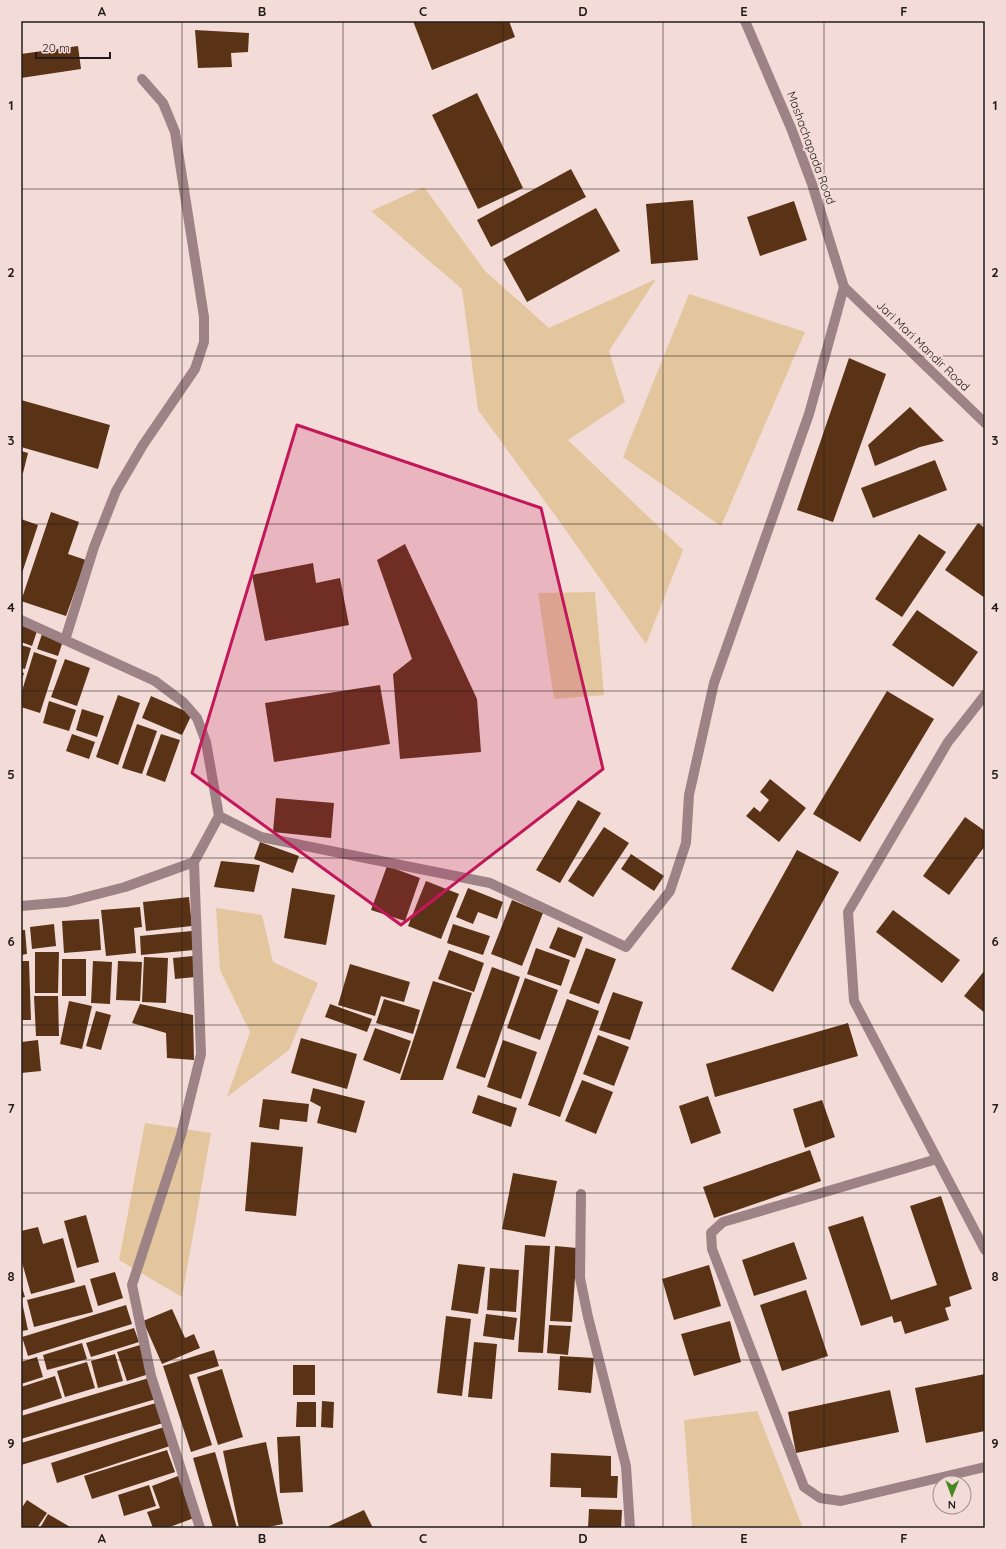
<svg xmlns="http://www.w3.org/2000/svg" width="1006" height="1549" font-family="Quicksand,sans-serif">
<style>
.green{fill:#e3c69e}
.building{fill:#5a3316}
.lines{fill:none;stroke-linecap:round;stroke-linejoin:round}
.service{stroke:#9d8385;stroke-width:10}
.minor{stroke:#9d8385;stroke-width:10}
.marked{fill:#c2185b;fill-opacity:0.2;stroke:#c2185b;stroke-width:3;stroke-linejoin:round}
.grid{fill:none;stroke:#221b19;stroke-width:1;stroke-opacity:0.55}
.labels{text-anchor:middle;stroke-width:4;stroke-linejoin:round;paint-order:stroke}
.street-label{font-size:12px;fill:#221b19;stroke:#f3dcd7}
.neatline{fill:none;stroke:#221b19;stroke-width:1.5}
.grid-label{font-size:13px;text-anchor:middle;font-weight:bold;fill:#221b19}
</style>
<rect width="100%" height="100%" fill="#f3dcd7"/>
<g class="green">
<path d="M424 187 485 271 549 328 656 279 609 351 625 402 568 440 683 550 646 644 555 515 478 410 462 289 371 211Z"/>
<path d="M689 294 805 332 721 526 623 457Z"/>
<path d="M595 592 604 695 554 699 538 593Z"/>
<path d="M216 908 262 915 273 962 318 983 289 1050 227 1097 250 1032 220 970Z"/>
<path d="M145 1123 211 1133 182 1297 119 1260Z"/>
<path d="M757 1411 803 1528H692L684 1420Z"/>
</g>
<g class="building">
<path d="M413 21H509L515 37 432 70Z"/>
<path d="M195 30 249 33 248 52 231 53 232 67 198 68Z"/>
<path d="M78 46 81 69 21 78V54Z"/>
<path d="M477 93 523 188 478 209 432 115Z"/>
<path d="M571 169 586 197 491 247 477 220Z"/>
<path d="M693 200 698 260 651 264 646 204Z"/>
<path d="M794 201 807 240 760 256 747 217Z"/>
<path d="M596 208 620 251 527 302 503 259Z"/>
<path d="M849 358 886 374 833 522 797 510Z"/>
<path d="M21 400 110 425 98 469 21 447Z"/>
<path d="M910 407 944 441 920 447 875 466 868 445Z"/>
<path d="M21 451 28 453 23 473H21Z"/>
<path d="M935 460 947 490 873 518 861 488Z"/>
<path d="M51 512 79 522 68 554 86 560 66 616 21 601Z"/>
<path d="M21 519 38 525 21 576Z"/>
<path d="M978 523 985 528V598L945 570Z"/>
<path d="M919 534 946 552 902 617 875 599Z"/>
<path d="M405 544 477 699 481 752 400 759 393 674 412 659 377 560Z"/>
<path d="M313 563 316 583 340 578 349 625 265 641 252 575Z"/>
<path d="M917 610 978 652 953 687 892 645Z"/>
<path d="M21 623 38 628 32 646 21 642Z"/>
<path d="M42 634 63 641 58 656 37 649Z"/>
<path d="M21 645 31 648 25 669 21 668Z"/>
<path d="M34 652 57 660 40 713 21 707V694Z"/>
<path d="M65 659 90 668 77 706 51 697Z"/>
<path d="M21 672 24 673 21 682Z"/>
<path d="M380 685 390 744 274 762 265 703Z"/>
<path d="M887 691 934 719 860 842 813 814Z"/>
<path d="M118 695 140 703 118 765 96 757Z"/>
<path d="M151 696 192 714 182 735 142 718Z"/>
<path d="M49 701 76 710 69 731 43 723Z"/>
<path d="M82 709 104 716 97 737 76 730Z"/>
<path d="M137 724 157 731 142 774 122 768Z"/>
<path d="M72 734 95 742 89 759 66 751Z"/>
<path d="M161 734 180 740 165 782 146 775Z"/>
<path d="M770 779 806 808 779 842 746 816 754 807 760 812 769 800 760 792Z"/>
<path d="M276 798 334 803 331 838 273 832Z"/>
<path d="M578 800 601 813 560 883 536 870Z"/>
<path d="M965 817 985 831V846L949 895 923 876Z"/>
<path d="M604 827 629 843 593 897 568 881Z"/>
<path d="M260 842 299 856 293 873 254 859Z"/>
<path d="M797 850 839 872 773 992 731 969Z"/>
<path d="M631 854 664 876 654 891 621 869Z"/>
<path d="M221 861 260 865 254 892 214 887Z"/>
<path d="M387 866 420 878 405 921 371 910Z"/>
<path d="M426 881 459 894 441 939 408 926Z"/>
<path d="M292 888 335 895 326 945 284 938Z"/>
<path d="M468 888 503 902 497 919 478 912 473 924 456 917Z"/>
<path d="M189 897 192 926 146 931 143 902Z"/>
<path d="M512 900 543 913 522 966 491 954Z"/>
<path d="M140 907 142 927 134 928 136 953 106 956 101 910Z"/>
<path d="M893 910 960 960 942 983 876 932Z"/>
<path d="M99 919 101 950 64 953 62 921Z"/>
<path d="M54 924 56 946 32 949 30 927Z"/>
<path d="M453 924 490 936 483 955 447 943Z"/>
<path d="M558 927 583 937 575 958 549 948Z"/>
<path d="M21 930H25L27 954 21 955Z"/>
<path d="M192 931 194 950 141 955 140 936Z"/>
<path d="M536 948 570 960 561 986 527 974Z"/>
<path d="M586 948 616 959 599 1004 569 993Z"/>
<path d="M449 950 484 963 474 992 438 979Z"/>
<path d="M35 952H59L58 993H35Z"/>
<path d="M193 956 195 977 175 979 173 958Z"/>
<path d="M144 957 168 958 166 1003 142 1002Z"/>
<rect x="62" y="959" width="24" height="37"/>
<path d="M21 961H29L31 1020H21Z"/>
<path d="M93 961 112 962 110 1004 91 1003Z"/>
<path d="M118 961 142 962 140 1001 116 1000Z"/>
<path d="M350 964 410 982 404 1002 381 996 375 1016 338 1005Z"/>
<path d="M492 967 520 977 485 1078 456 1068Z"/>
<path d="M985 970V1013L964 996Z"/>
<path d="M525 978 558 990 540 1040 507 1028Z"/>
<path d="M433 981 472 993 443 1080H400Z"/>
<path d="M613 992 643 1002 630 1040 599 1030Z"/>
<path d="M34 996H58L59 1036H36Z"/>
<path d="M384 999 420 1010 413 1034 376 1023Z"/>
<path d="M567 999 599 1011 560 1117 528 1105Z"/>
<path d="M69 1001 92 1006 82 1049 60 1044Z"/>
<path d="M140 1004 193 1015 194 1060 167 1058 166 1033 132 1023Z"/>
<path d="M330 1004 372 1019 367 1032 325 1017Z"/>
<path d="M96 1011 111 1015 101 1050 86 1046Z"/>
<path d="M848 1023 858 1056 715 1097 706 1064Z"/>
<path d="M375 1028 411 1041 400 1074 363 1060Z"/>
<path d="M598 1035 629 1047 614 1086 583 1074Z"/>
<path d="M301 1038 357 1054 347 1089 291 1073Z"/>
<path d="M38 1040 41 1071 21 1073V1042Z"/>
<path d="M503 1040 537 1052 521 1099 487 1087Z"/>
<path d="M582 1080 613 1092 596 1134 565 1121Z"/>
<path d="M313 1088 365 1101 356 1133 317 1123 321 1107 310 1101Z"/>
<path d="M478 1095 517 1108 511 1127 472 1113Z"/>
<path d="M708 1096 721 1133 691 1144 679 1106Z"/>
<path d="M263 1099 309 1104 307 1122 280 1119 279 1130 259 1127Z"/>
<path d="M822 1100 835 1137 805 1148 793 1109Z"/>
<path d="M251 1142 303 1147 296 1216 245 1211Z"/>
<path d="M810 1150 821 1181 714 1218 703 1187Z"/>
<path d="M513 1173 557 1181 545 1237 502 1229Z"/>
<path d="M941 1196 972 1289 949 1297 951 1306 945 1308 949 1320 905 1334 901 1321 894 1323 892 1316 861 1326 828 1227 863 1216 891 1300 937 1285 910 1206Z"/>
<path d="M86 1215 99 1262 77 1268 64 1221Z"/>
<path d="M38 1227 43 1244 63 1238 75 1282 31 1294 21 1259V1231Z"/>
<path d="M794 1242 807 1279 754 1296 742 1260Z"/>
<path d="M525 1245 550 1246 543 1353 518 1352Z"/>
<path d="M555 1246 577 1248 572 1322 550 1321Z"/>
<path d="M458 1264 485 1267 478 1314 451 1310Z"/>
<path d="M709 1265 721 1306 674 1320 662 1279Z"/>
<path d="M490 1268 519 1270 516 1312 487 1310Z"/>
<path d="M115 1272 123 1298 98 1306 90 1279Z"/>
<path d="M21 1284 25 1297 21 1298Z"/>
<path d="M85 1285 93 1312 34 1327 27 1300Z"/>
<path d="M806 1290 828 1356 782 1371 760 1305Z"/>
<path d="M22 1302 28 1330 21 1331V1303Z"/>
<path d="M126 1305 132 1324 28 1356 22 1337Z"/>
<path d="M172 1309 185 1338 194 1334 200 1348 162 1364 143 1321Z"/>
<path d="M486 1314 517 1318 514 1340 483 1336Z"/>
<path d="M446 1316 471 1319 462 1396 437 1393Z"/>
<path d="M730 1321 741 1362 694 1376 681 1334Z"/>
<path d="M549 1325 571 1326 568 1355 547 1353Z"/>
<path d="M134 1328 139 1342 91 1357 86 1343Z"/>
<path d="M474 1342 497 1344 492 1399 468 1397Z"/>
<path d="M82 1343 87 1359 47 1370 43 1355Z"/>
<path d="M140 1345 149 1374 127 1381 117 1352Z"/>
<path d="M214 1350 219 1366 189 1375 212 1445 191 1452 163 1366Z"/>
<path d="M115 1354 123 1381 98 1388 91 1361Z"/>
<path d="M560 1356 594 1358 591 1393 558 1390Z"/>
<path d="M37 1357 43 1377 21 1384V1362Z"/>
<path d="M87 1362 95 1388 65 1397 57 1371Z"/>
<rect x="293" y="1365" width="22" height="30"/>
<path d="M222 1369 243 1437 218 1445 197 1377Z"/>
<path d="M985 1374V1431L926 1443 915 1388Z"/>
<path d="M55 1376 62 1398 21 1411V1387Z"/>
<path d="M149 1378 156 1399 21 1439V1416Z"/>
<path d="M890 1390 899 1432 796 1453 788 1412Z"/>
<path d="M322 1401 334 1402 333 1428 321 1427Z"/>
<path d="M297 1402H316V1427H296Z"/>
<path d="M156 1403 163 1423 21 1465V1443Z"/>
<path d="M164 1427 170 1446 57 1483 51 1463Z"/>
<path d="M300 1436 303 1492 280 1493 277 1437Z"/>
<path d="M266 1442 283 1524 263 1528H239L223 1451Z"/>
<path d="M167 1450 175 1472 92 1499 84 1476Z"/>
<path d="M215 1452 237 1528H213L193 1458Z"/>
<path d="M551 1453 611 1456V1476H618L617 1498 581 1497V1488L550 1487Z"/>
<path d="M178 1476 194 1518 167 1528H153L147 1512 160 1508 152 1486Z"/>
<path d="M149 1485 156 1506 124 1516 118 1495Z"/>
<path d="M27 1500 47 1513 37 1528H21V1509Z"/>
<path d="M589 1509 622 1510 621 1528H588Z"/>
<path d="M364 1510 373 1528H325Z"/>
<path d="M48 1514 72 1528H40Z"/>
</g>
<g class="lines">
<g class="service">
<path d="M65 640 94 547 116 491 143 445 195 369 204 342V317L175 132 163 103 142 79"/>
<path d="M985 695 948 742 848 912 854 1001 985 1250"/>
<path d="M937 1159 723 1222 711 1233 712 1249 804 1487 820 1498 841 1501 985 1467"/>
</g>
<g class="minor">
<path d="M745 21 791 128 812 184 844 287 985 423"/>
<path d="M21 620 155 681 183 702 197 718 206 742 219 816 261 837 490 883 626 947 670 891 686 843 689 795 714 683 809 414 844 287"/>
<path d="M21 906 67 902 125 887 194 862"/>
<path d="M581 1194 580 1278 588 1317 626 1466 630 1528"/>
<path d="M200 1528 151 1376 132 1285 181 1135 201 1054 194 862 219 816"/>
</g>
</g>
<path class="marked" d="M297 425 541 508 603 769 401 925 192 773Z"/>
<path class="grid" d="M182 21V1528M343 21V1528M503 21V1528M663 21V1528M824 21V1528M21 189H985M21 356H985M21 524H985M21 691H985M21 858H985M21 1025H985M21 1193H985M21 1360H985"/>
<g class="labels">
<g class="street-label">
<text transform="translate(811 148) rotate(70)" y="4">Mashachapada Road</text>
<text transform="translate(923 346) rotate(44)" y="4">Jari Mari Mandir Road</text>
</g>
</g>
<rect width="1006" height="1549" fill="none" stroke="#f3dcd7" stroke-width="44"/>
<g transform="translate(952 1495) rotate(181)"><circle r="19" fill="#f3dcd7" stroke="#9f8f8b"/>
<path d="M0-3L7 15L0 10L-7 15Z" fill="#4a8624"/>
<text y="-6" font-size="11" font-weight="bold" text-anchor="middle" fill="#221b19">N</text>
</g>
<path d="M36 52v6h74v-6" fill="none" stroke="#221b19" stroke-width="2"/>
<text x="42" y="52" font-size="12" fill="#221b19" stroke="#f3dcd7" stroke-width="3" paint-order="stroke">20 m</text>
<rect x="22" y="22" width="962" height="1505" class="neatline"/>
<g class="grid-label">
<text x="102" y="16">A</text>
<text x="262" y="16">B</text>
<text x="423" y="16">C</text>
<text x="583" y="16">D</text>
<text x="744" y="16">E</text>
<text x="904" y="16">F</text>
<text x="11" y="110">1</text>
<text x="995" y="110">1</text>
<text x="11" y="277">2</text>
<text x="995" y="277">2</text>
<text x="11" y="445">3</text>
<text x="995" y="445">3</text>
<text x="11" y="612">4</text>
<text x="995" y="612">4</text>
<text x="11" y="779">5</text>
<text x="995" y="779">5</text>
<text x="11" y="946">6</text>
<text x="995" y="946">6</text>
<text x="11" y="1113">7</text>
<text x="995" y="1113">7</text>
<text x="11" y="1281">8</text>
<text x="995" y="1281">8</text>
<text x="11" y="1448">9</text>
<text x="995" y="1448">9</text>
<text x="102" y="1543">A</text>
<text x="262" y="1543">B</text>
<text x="423" y="1543">C</text>
<text x="583" y="1543">D</text>
<text x="744" y="1543">E</text>
<text x="904" y="1543">F</text>
</g>
</svg>
